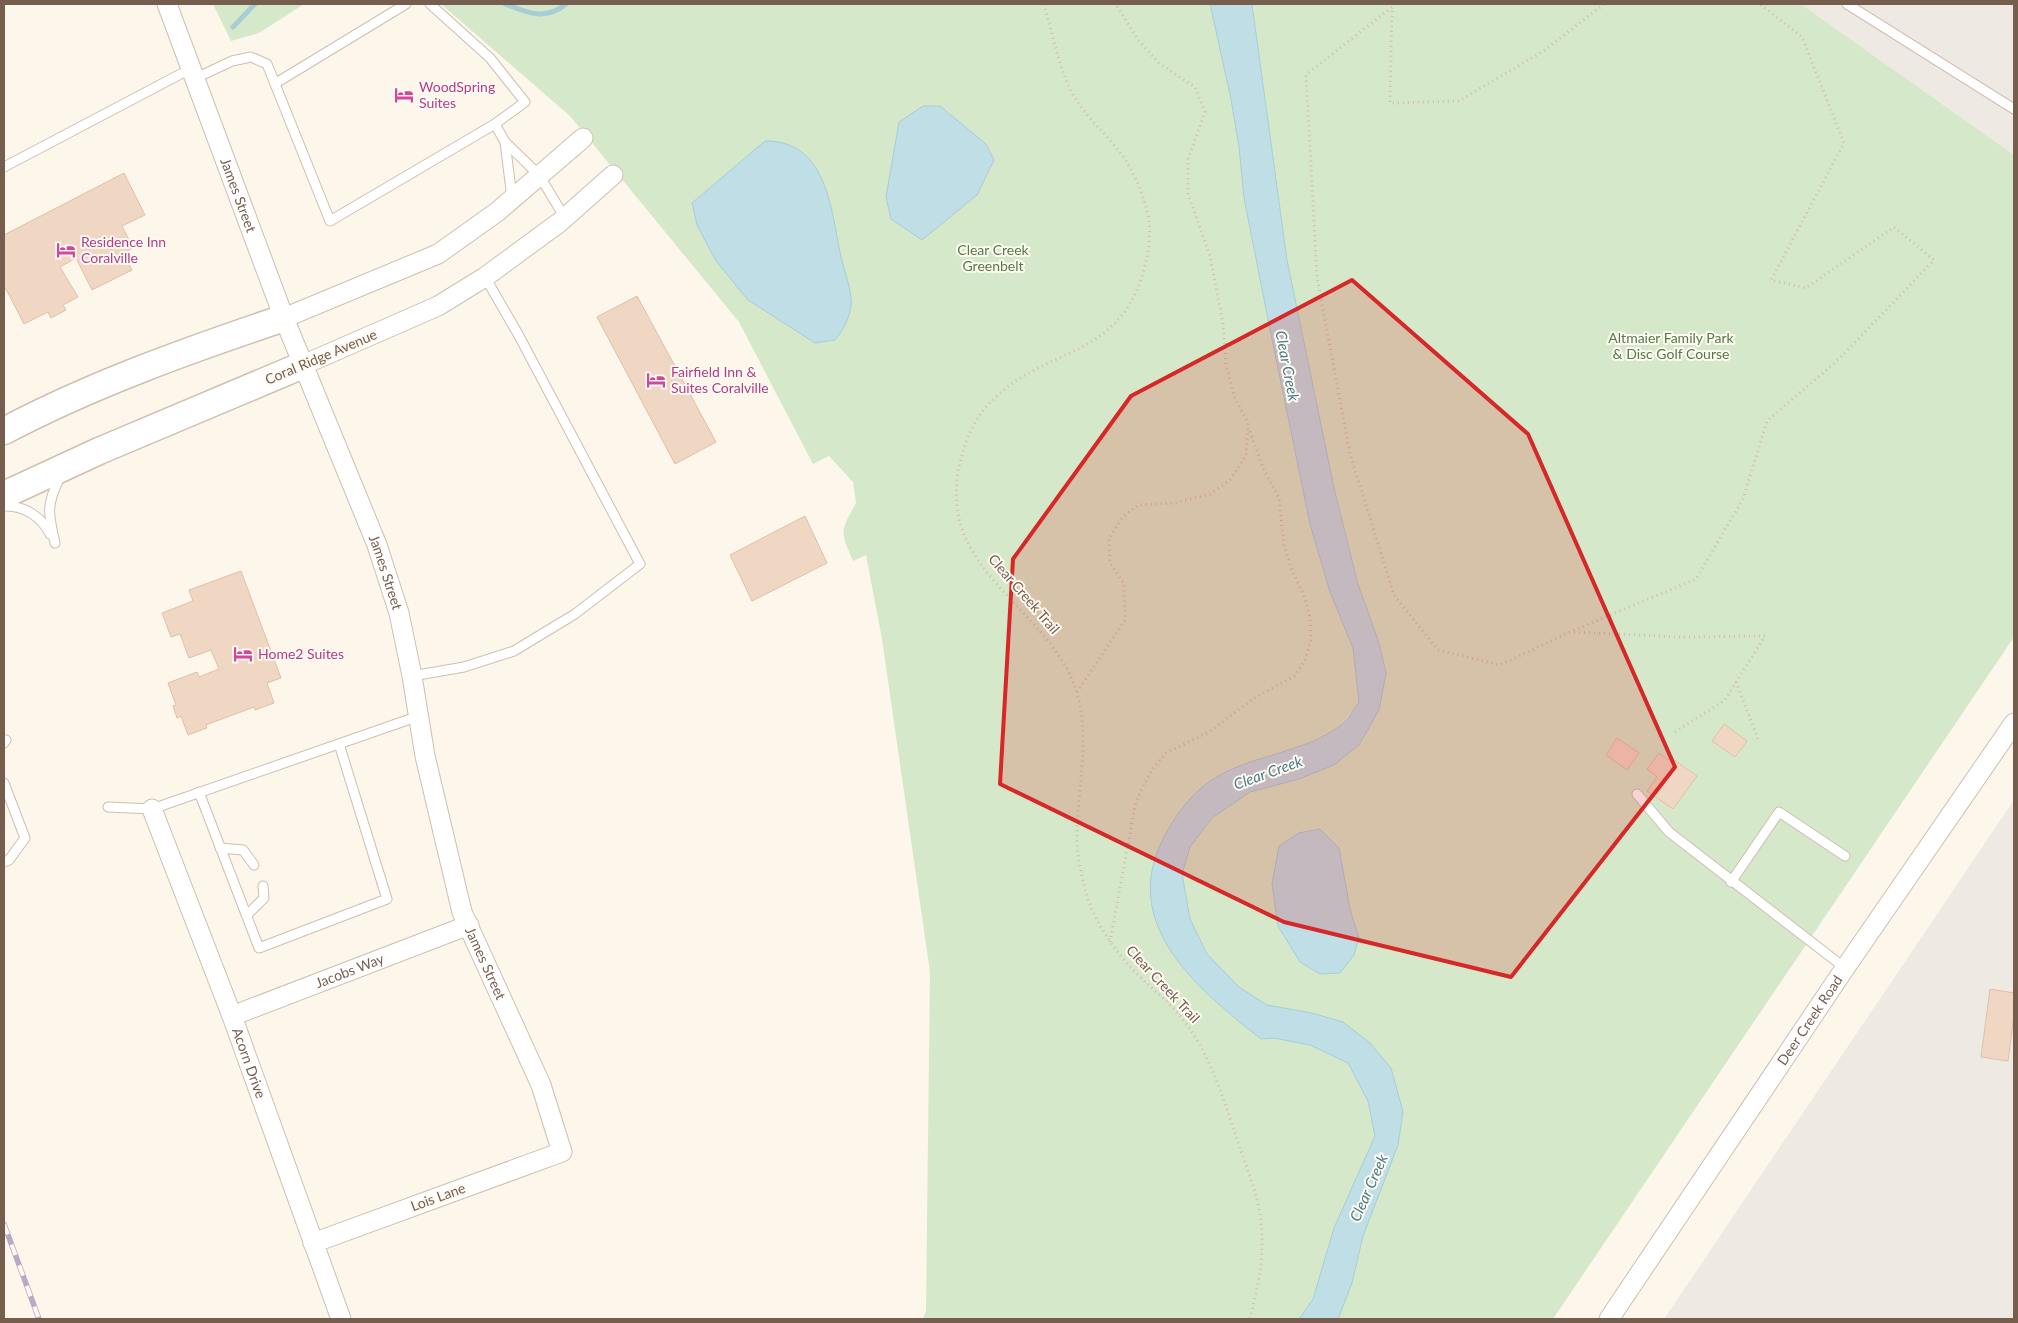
<svg xmlns="http://www.w3.org/2000/svg" width="2018" height="1323" font-family="Lato,sans-serif">
<style>
.industrial{fill:#eee9e3}
.green{fill:#d5e9ca}
.water{fill:#c0dee5;stroke:#a7cdd6}
.lines{fill:none;stroke-linecap:round;stroke-linejoin:round}
.stream{stroke:#a7cdd6;stroke-width:5}
.building{fill:#f0d7c4;stroke:#e2bfa5}
.lane-casing{stroke:#cebfb1;stroke-width:11}
.street-casing{stroke:#cebfb1;stroke-width:21}
.secondary-casing{stroke:#d0bfaf;stroke-width:29}
.path{stroke:#d5bba7;stroke-width:3;stroke-dasharray:1 4;stroke-linecap:butt}
.lane{stroke:#fff;stroke-width:9}
.street{stroke:#fff;stroke-width:19}
.secondary{stroke:#fff;stroke-width:26}
.rail-casing{stroke:#baa9c6;stroke-width:5.5}
.rail{stroke:#fefaf2;stroke-width:4;stroke-dasharray:11;stroke-linecap:butt}
.marked{fill:#d62828;fill-opacity:0.2;stroke:#d62828;stroke-width:4;stroke-linejoin:round}
.labels{text-anchor:middle;stroke-width:4;stroke-linejoin:round;paint-order:stroke}
.hotel-label{font-size:14px;fill:#b23c85;stroke:#fefaf2;text-anchor:start}
.street-label{font-size:14px;fill:#765e4f;stroke:#fefaf2}
.park-label{font-size:14px;fill:#547b47;stroke:#fefaf2}
.water-label{font-size:15px;font-style:italic;fill:#497b88;stroke:#fefaf2}
</style>
<rect width="100%" height="100%" fill="#fcf6eb"/>
<g class="industrial">
<path d="M1801 4H2014V155Z"/>
<path d="M2014 800V1319H1664Z"/>
</g>
<g class="green">
<path d="M213 4H304L259 33 231 41Z"/>
<path d="M441 4H1210L1231 99 1239 147 1244 198 1272 339 1310 524 1330 592 1353 648 1359 702 1340 726 1359 745 1379 643 1357 581 1334 488 1287 260 1252 4H1801L2014 155V637L1553 1319H923L926 1311 930 972 882 639 866 555 853 561C840 531 840 532 856 503L853 482 829 456 813 464 739 322 570 116Z"/>
</g>
<g class="water">
<path d="M1210 4H1252L1287 260 1334 488 1357 581 1379 643 1386 673 1379 710 1359 745 1334 765 1299 779 1250 792 1212 818 1190 847 1182 874 1190 919 1207 954 1239 987 1267 1005 1312 1013 1343 1022 1370 1043 1391 1068 1403 1112 1398 1145 1363 1236 1352 1283 1338 1319H1299L1313 1299 1334 1228 1375 1136 1368 1101 1348 1063 1310 1045 1274 1038 1261 1039C1195 987 1113 920 1169 828 1183 804 1201 783 1228 771 1264 754 1307 750 1340 726 1348 720 1353 710 1359 702L1353 648 1330 592 1310 524 1272 339 1244 198 1239 147 1231 99Z"/>
<path d="M923 106H940L986 144 994 160 977 195 922 240 891 219 886 197 899 122Z"/>
<path d="M765 141C828 140 831 211 841 257 844 269 853 295 851 306 849 319 843 331 835 340L815 343 748 300 716 261 697 225 692 203Z"/>
<path d="M1320 829 1339 848 1350 909 1359 938 1354 955 1340 973 1320 974 1300 962 1278 926 1272 884 1279 846 1299 833Z"/>
</g>
<g class="lines">
<g class="stream">
<path d="M505 4C528 13 545 21 566 4"/>
<path d="M233 27 255 4"/>
</g>
</g>
<g class="building">
<path d="M124 173 145 215 122 226 133 248 123 253 132 270 92 290 76 258 60 267 78 297 63 305 66 310 51 318 48 312 24 324 6 289 4 290V235Z"/>
<path d="M637 296 716 442 675 464 597 317Z"/>
<path d="M805 516 827 563 752 601 730 555Z"/>
<path d="M241 571 281 678 267 683 274 703 255 710 254 707 206 725 207 728 188 735 181 716 177 718 173 706 176 705 168 683 197 672 199 677 219 669 211 650 189 658 180 634 171 637 162 613 193 601 189 590Z"/>
<path d="M1724 724 1747 741 1735 757 1712 741Z"/>
<path d="M1617 738 1639 753 1627 770 1606 755Z"/>
<path d="M1659 753 1668 760 1670 757 1697 776 1673 809 1647 791 1657 777 1647 769Z"/>
<path d="M1990 989 2014 993V1015L2008 1061 1981 1057Z"/>
</g>
<g class="lines">
<g class="lane-casing">
<g id="lane">
<path d="M430 4 490 58 525 102 495 124"/>
<path d="M1847 4 2014 109"/>
<path d="M196 78 232 61 251 57 267 64 330 221 495 124 505 142 539 175 565 218"/>
<path d="M276 83 406 4"/>
<path d="M505 142 512 198"/>
<path d="M4 167 192 68"/>
<path d="M4 506C23 505 41 516 50 534"/>
<path d="M55 543C48 513 46 505 60 477"/>
<path d="M412 676 464 667 514 651 575 614 640 564 518 334 485 277"/>
<path d="M4 743 6 740"/>
<path d="M4 783 25 838 9 860 4 862"/>
<path d="M199 792 259 948 387 899 339 744"/>
<path d="M1637 794 1669 832 1845 968"/>
<path d="M108 807 152 809 419 716"/>
<path d="M220 848 243 850 254 865"/>
<path d="M1731 882 1779 812 1845 856"/>
<path d="M247 915 264 898 263 886"/>
</g>
</g>
<g class="street-casing">
<g id="street">
<path id="s1" d="M167 4 284 318 377 545 399 613 412 676 425 756 462 912 541 1085 562 1152 313 1243"/>
<path d="M284 318 438 254 497 212 583 138"/>
<path d="M303 365 438 306 485 277 560 222 613 175"/>
<path id="s2" d="M152 809 232 1016 341 1319"/>
<path id="s3" d="M232 1016 469 925"/>
<path id="s4" d="M1609 1319 1845 968 2014 723"/>
</g>
</g>
<g class="secondary-casing">
<g id="secondary">
<path d="M4 431C93 384 189 350 284 318"/>
<path d="M4 495 99 451 303 365"/>
</g>
</g>
<g class="path">
<path d="M206 4 207 7"/>
<path d="M1044 4C1053 33 1057 63 1071 91 1082 112 1099 127 1114 145 1131 164 1145 195 1149 221 1151 239 1148 256 1143 273 1117 359 1049 346 996 397 976 414 966 437 960 463 955 481 955 505 960 523 977 581 1040 617 1068 671 1094 720 1079 776 1077 829 1076 852 1081 874 1087 896 1096 925 1116 952 1136 973 1149 986 1163 997 1175 1010 1210 1049 1223 1099 1240 1148 1248 1171 1258 1196 1261 1221 1265 1254 1258 1287 1250 1319"/>
<path d="M1604 4 1545 50 1459 101 1390 103 1392 7 1306 75 1317 277 1350 454 1394 595 1438 650 1500 665 1570 632 1696 579 1743 499 1767 421 1839 359 1934 260 1894 227 1806 288 1771 280 1844 143 1802 37 1760 4"/>
<path d="M1574 632 1682 637 1765 636 1725 700 1675 732"/>
<path d="M1736 682 1758 739"/>
<path d="M1077 692 1125 620 1124 584 1110 563 1109 538 1122 518 1138 505 1174 503 1210 494 1231 479 1246 455 1248 423 1234 396 1226 364 1223 323 1210 256 1188 194V159L1205 112 1195 87 1159 63 1138 40 1116 4"/>
<path d="M1110 942 1136 801 1151 771 1166 753 1209 732 1254 698 1295 676 1305 660 1311 639 1310 617 1304 595 1292 571 1284 545 1279 498 1263 468 1249 429"/>
</g>
<use href="#lane" class="lane"/>
<use href="#street" class="street"/>
<use href="#secondary" class="secondary"/>
<g class="rail-casing">
<path id="rail" d="M4 1224 39 1319"/>
</g>
<use href="#rail" class="rail"/>
</g>
<path class="marked" d="M1352 280 1528 434 1675 767 1511 977 1284 922 1000 784 1013 559 1131 396Z"/>
<defs>
<g id="hotel-bare" transform="scale(1.5)"><path d="M-6-4.5h1.5V1H6V5H4.5V3h-9V5H-6ZM-4 0a1.8 1.8 0 1 1 3.6 0ZM.5 0V-2.5h3Q6-2.5 6 0Z" fill="#d1479c" stroke="#fefaf2" stroke-width="2.5" paint-order="stroke"/></g>
</defs>
<g fill-rule="evenodd">
<use href="#hotel-bare" x="404" y="95"/>
<use href="#hotel-bare" x="66" y="250"/>
<use href="#hotel-bare" x="656" y="380"/>
<use href="#hotel-bare" x="243" y="654"/>
</g>
<g class="labels">
<g class="hotel-label">
<text x="419" y="92">WoodSpring<tspan x="419" dy="16">Suites</tspan></text>
<text x="81" y="247">Residence Inn<tspan x="81" dy="16">Coralville</tspan></text>
<text x="671" y="377">Fairfield Inn &amp;<tspan x="671" dy="16">Suites Coralville</tspan></text>
<text x="258" y="659">Home2 Suites</text>
</g>
<g class="street-label">
<text dy="5" stroke="none"><textPath href="#s1" startOffset="204">James Street</textPath></text>
<text transform="translate(321 357) rotate(-23)" y="5">Coral Ridge Avenue</text>
<text dy="5" stroke="none"><textPath href="#s1" startOffset="609">James Street</textPath></text>
<text transform="translate(1024 594) rotate(49)" y="5">Clear Creek Trail</text>
<text dy="5" stroke="none"><textPath href="#s1" startOffset="1014">James Street</textPath></text>
<text dy="5" stroke="none"><textPath href="#s3" startOffset="126">Jacobs Way</textPath></text>
<text transform="translate(1163 984) rotate(47)" y="5">Clear Creek Trail</text>
<text dy="5" stroke="none"><textPath href="#s4" startOffset="360">Deer Creek Road</textPath></text>
<text dy="5" stroke="none"><textPath href="#s2" startOffset="272">Acorn Drive</textPath></text>
<text transform="translate(438 1197) rotate(-20)" y="5">Lois Lane</text>
</g>
<g class="park-label">
<text x="993" y="255">Clear Creek<tspan x="993" dy="16">Greenbelt</tspan></text>
<text x="1671" y="343">Altmaier Family Park<tspan x="1671" dy="16">&amp; Disc Golf Course</tspan></text>
</g>
<g class="water-label">
<text transform="translate(1287 366) rotate(79)" y="5">Clear Creek</text>
<text transform="translate(1268 773) rotate(-20)" y="5">Clear Creek</text>
<text transform="translate(1369 1188) rotate(-66)" y="5">Clear Creek</text>
</g>
</g>
<rect width="2018" height="1323" fill="none" stroke="#765e4f" stroke-width="10"/>
</svg>
